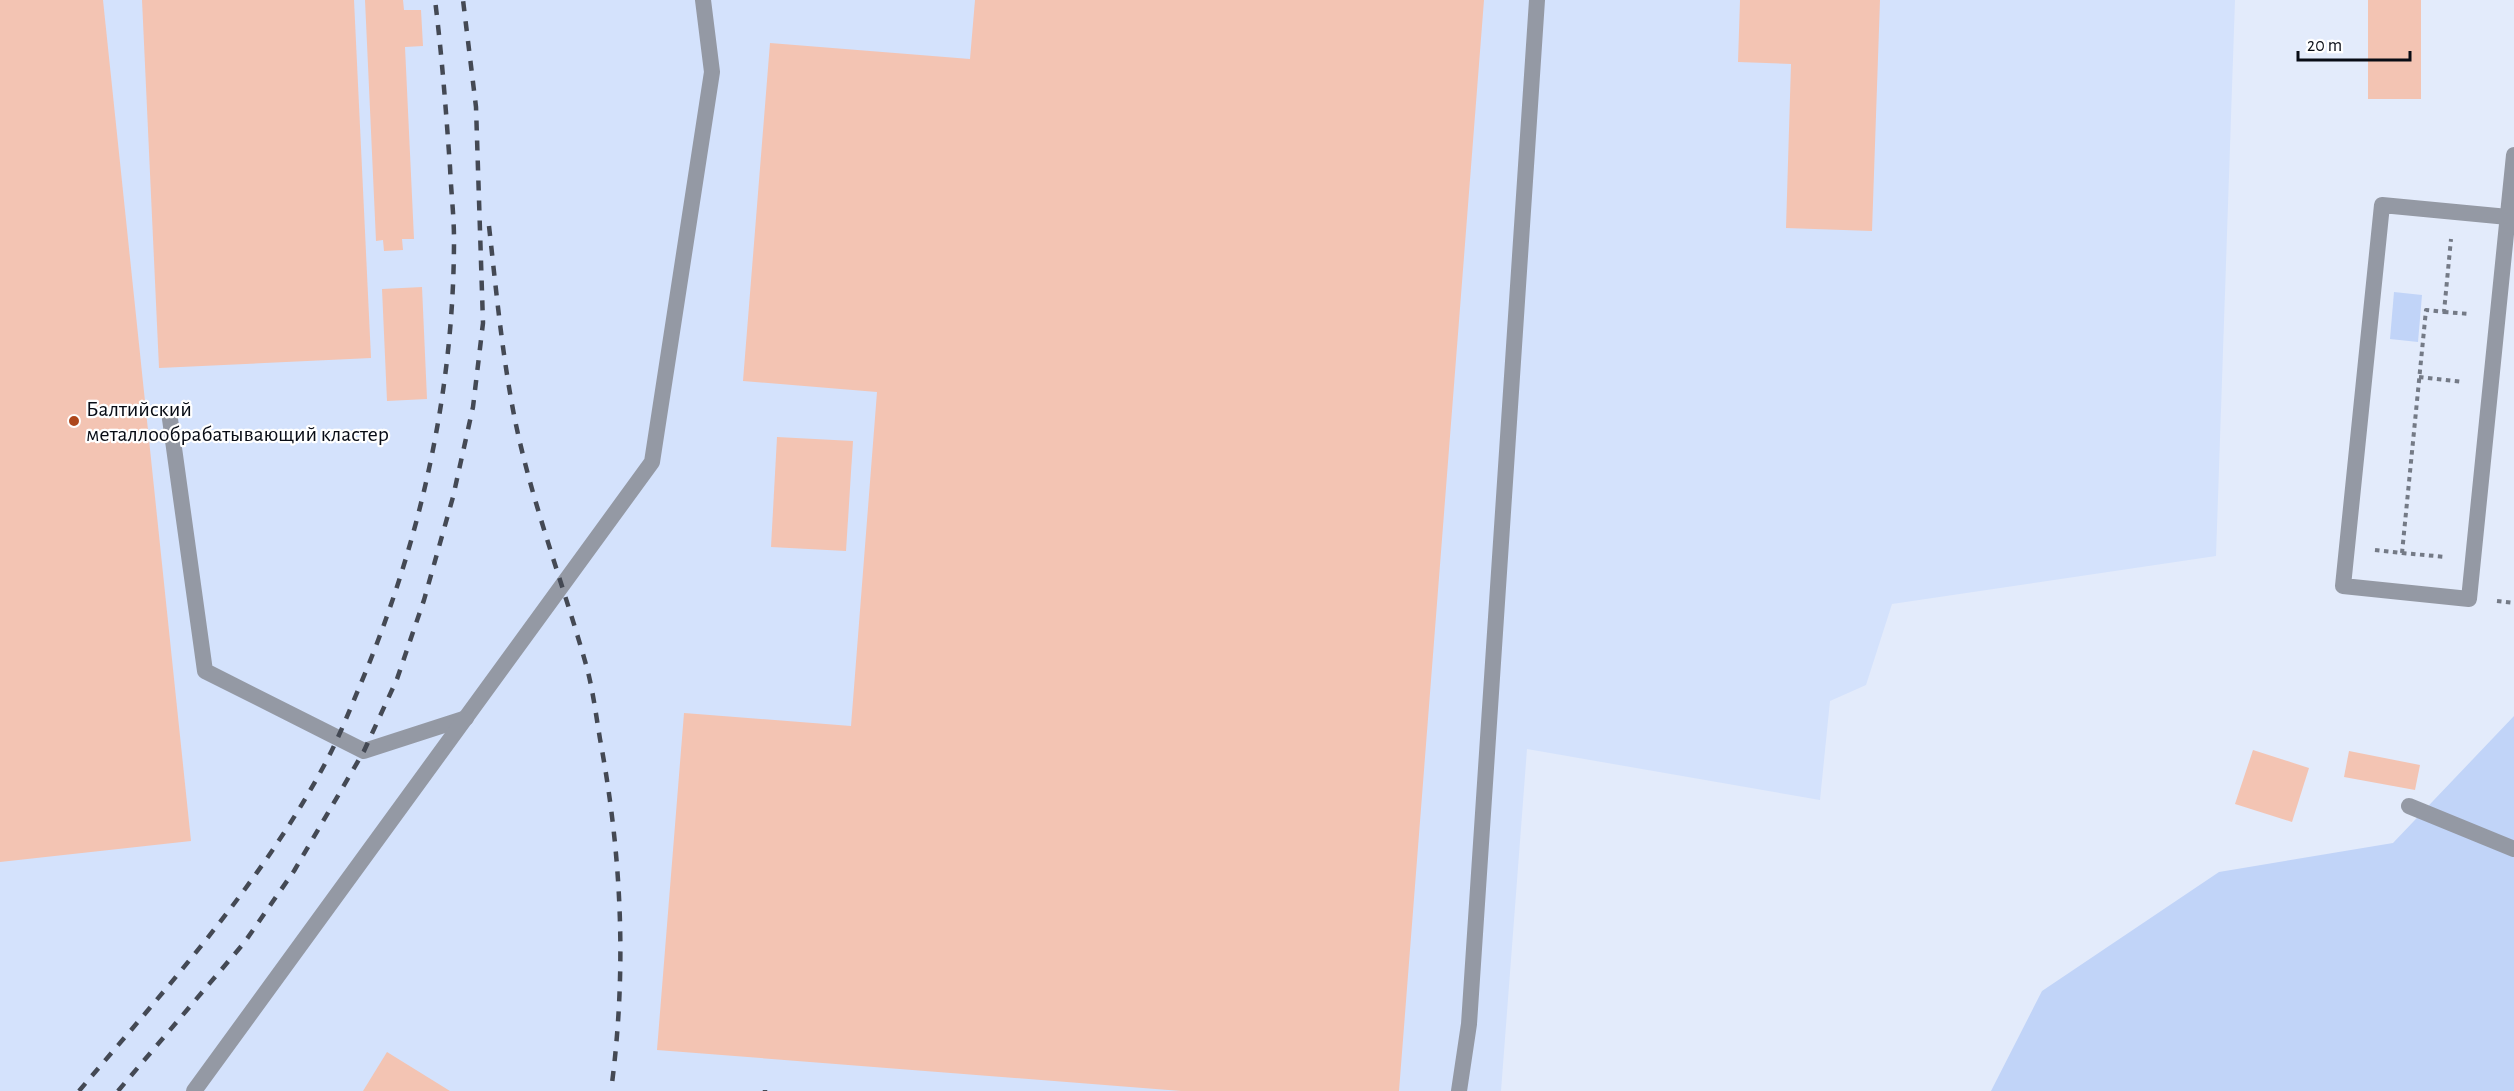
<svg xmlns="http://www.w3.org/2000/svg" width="2514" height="1091" font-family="'Alegreya Sans',sans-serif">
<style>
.built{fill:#d4e2fc}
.green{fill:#c1d4f8}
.building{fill:#f3c4b3}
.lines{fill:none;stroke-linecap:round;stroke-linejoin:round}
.path{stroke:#747a86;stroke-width:4;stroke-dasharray:4.5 4.5;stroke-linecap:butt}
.service{stroke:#9499a4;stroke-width:16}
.rail{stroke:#444954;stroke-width:4.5;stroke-dasharray:10 10;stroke-linecap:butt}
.poi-dot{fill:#ad471c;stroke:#fff;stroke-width:2}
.labels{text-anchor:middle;stroke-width:4.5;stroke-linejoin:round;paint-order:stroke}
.poi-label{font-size:22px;fill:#080c15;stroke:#fff;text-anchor:start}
</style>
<rect width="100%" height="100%" fill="#e3ebfb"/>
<path class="built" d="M0 0H2235L2216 556 1892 604 1866 685 1830 701 1820 800 1527 749 1501 1091H0Z"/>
<g class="green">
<path d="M2394 292 2422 295 2418 342 2390 339Z"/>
<path d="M2514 716V1091H1991L2042 991 2219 872 2393 843Z"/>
</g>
<g class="building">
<path d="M0 0H103L191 841 0 862Z"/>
<path d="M142 0H354L371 358 159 368Z"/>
<path d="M365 0H403L404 10H421L423 46 405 47 414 239H402L403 250 384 251 383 240 376 241Z"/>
<path d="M975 0H1484L1399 1091H1181L657 1050 684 713 851 726 877 392 743 381 770 43 970 59Z"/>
<path d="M1740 0H1880L1872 231 1786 228 1791 64 1738 62Z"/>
<rect x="2368" y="0" width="53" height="99"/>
<path d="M422 287 427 399 387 401 382 289Z"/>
<path d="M777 437 853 441 846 551 771 547Z"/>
<path d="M2253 750 2309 768 2292 822 2235 804Z"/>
<path d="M2349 751 2420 765 2415 790 2344 777Z"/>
<path d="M387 1052 450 1091H363Z"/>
</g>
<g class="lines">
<g class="path">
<path d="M2444 312 2470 314"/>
<path d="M2419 377 2463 382"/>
<path d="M2375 550 2402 553 2426 310 2444 312 2451 239"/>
<path d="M2402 553 2446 557"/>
<path d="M2497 601 2514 603"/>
</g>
<g class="service">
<path d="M2508 217 2382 205 2343 586 2469 599 2514 155"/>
<path d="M170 419 205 671 364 751 466 718"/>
<path d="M2409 806 2514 849"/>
<path d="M194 1091 652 462 712 72 703 0"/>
<path d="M1459 1091 1469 1024 1537 0"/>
</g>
<g class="rail">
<path d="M489 226C496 289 502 353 514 415 531 501 563 583 587 668 593 691 596 715 600 739 622 857 627 972 611 1091"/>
<path d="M79 1091C168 986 262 883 327 760 340 735 350 709 361 683 420 543 454 392 454 239 454 216 451 191 450 167 446 111 442 56 435 0"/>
<path d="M118 1091 244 943 294 871 364 751 397 679 424 600 453 497 473 407 483 323 476 107 463 0"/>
<path d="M765 1091V1090"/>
</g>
</g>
<circle class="poi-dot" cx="74" cy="421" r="6"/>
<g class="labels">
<g class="poi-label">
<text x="86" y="416">Балтийский<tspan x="86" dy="25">металлообрабатывающий кластер</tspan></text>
</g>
</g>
<path d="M2298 51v9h112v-9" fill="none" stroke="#080c15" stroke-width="3"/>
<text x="2307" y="51" font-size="18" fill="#080c15" stroke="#ffffff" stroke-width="4.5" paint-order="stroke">20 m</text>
</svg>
